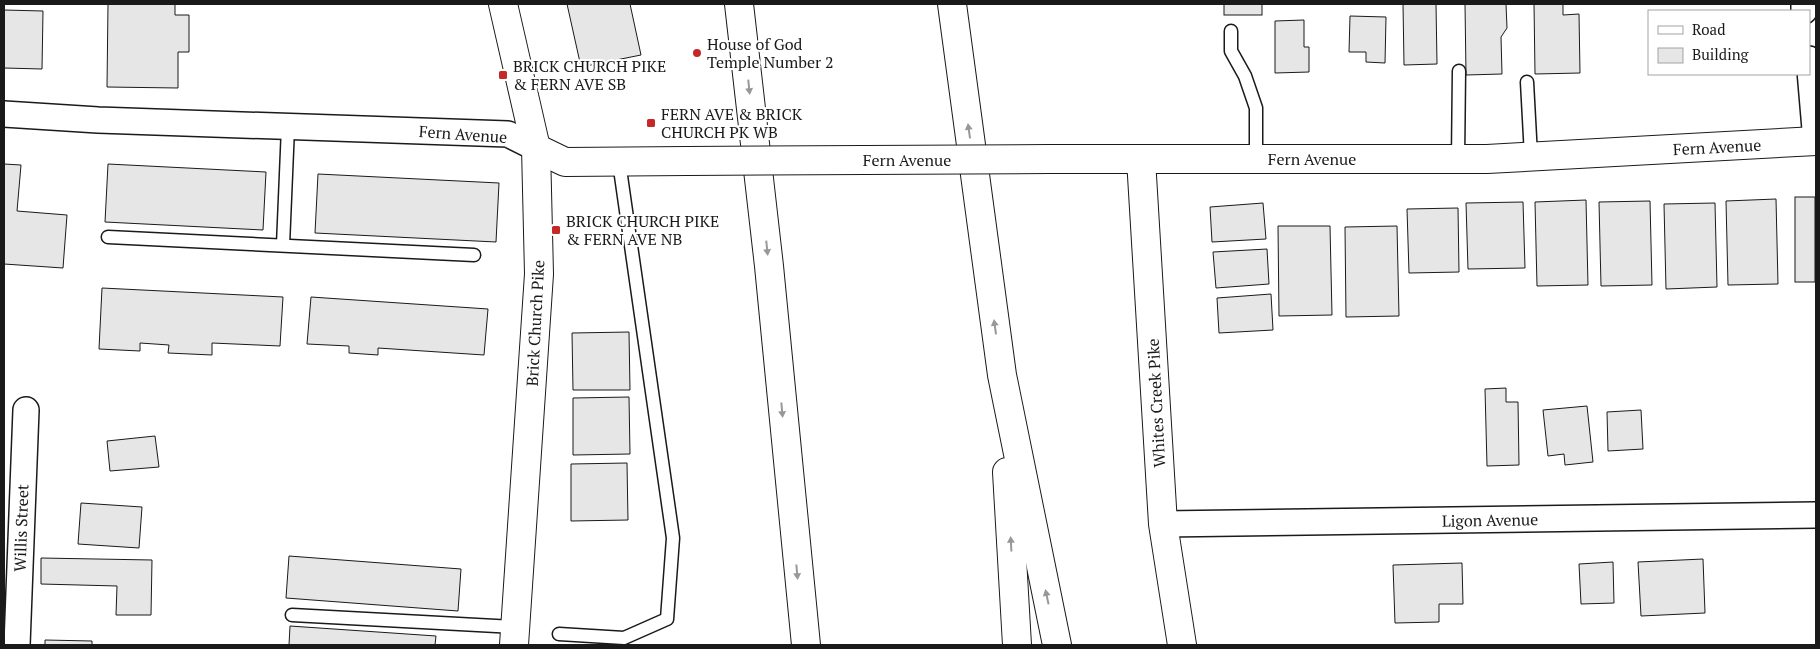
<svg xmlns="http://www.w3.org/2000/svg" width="1820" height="649" font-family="'PT Serif',serif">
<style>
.building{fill:#e6e6e6;stroke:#1a1a1a}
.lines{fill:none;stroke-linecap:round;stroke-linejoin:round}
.lane-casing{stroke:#1a1a1a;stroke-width:15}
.street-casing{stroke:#1a1a1a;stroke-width:28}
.secondary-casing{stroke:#1a1a1a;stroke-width:30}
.highway-casing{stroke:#1a1a1a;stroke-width:30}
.lane{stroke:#fff;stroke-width:12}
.street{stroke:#fff;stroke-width:25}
.secondary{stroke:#fff;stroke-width:28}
.highway{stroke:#fff;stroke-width:28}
.secondary-bridge-casing{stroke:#1a1a1a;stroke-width:30;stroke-linecap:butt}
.secondary-bridge{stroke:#fff;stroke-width:28}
.oneway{fill:#989898}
.poi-dot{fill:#c62828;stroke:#fff;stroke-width:2}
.labels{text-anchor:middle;stroke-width:4;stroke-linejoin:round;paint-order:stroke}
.poi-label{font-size:16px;fill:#1a1a1a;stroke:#fff;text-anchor:start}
.street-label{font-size:16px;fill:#1a1a1a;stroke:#fff}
</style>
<rect width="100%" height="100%" fill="#fff"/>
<g class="building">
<path d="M108 4H175V15H189V52H178V88L107 87Z"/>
<path d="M567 4H630L641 55 581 67Z"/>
<rect x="1224" y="4" width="38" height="11"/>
<path d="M1403 4H1436L1437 64 1404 65Z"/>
<path d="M1465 4H1506L1507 28 1501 37 1502 74 1466 75Z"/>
<path d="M1534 4H1563V15L1579 14 1580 73 1535 74Z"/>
<path d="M4 10 43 11 42 69 4 68Z"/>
<path d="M1350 16 1386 17 1385 63 1366 62V52H1349Z"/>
<path d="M1304 20V47H1309V72L1275 73V21Z"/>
<path d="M4 164 21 165 17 211 67 215 63 268 4 264Z"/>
<path d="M108 164 266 172 263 230 105 222Z"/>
<path d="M318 174 499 183 496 242 315 233Z"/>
<rect x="1795" y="197" width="20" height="85"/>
<path d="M1776 199 1778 284 1728 285 1726 201Z"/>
<path d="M1586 200 1588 285 1537 286 1535 202Z"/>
<path d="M1650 201 1652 285 1601 286 1599 202Z"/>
<path d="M1523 202 1525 268 1468 269 1466 203Z"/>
<path d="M1263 203 1266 239 1212 242 1210 207Z"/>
<path d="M1715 203 1717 287 1666 289 1664 204Z"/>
<path d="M1458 208 1459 272 1409 273 1407 209Z"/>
<path d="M1278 226H1330L1332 315 1279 316Z"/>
<path d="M1397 226 1399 316 1346 317 1345 227Z"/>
<path d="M1267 249 1269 284 1216 288 1213 252Z"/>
<path d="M102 288 283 297 280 346 212 343V355L168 353 169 345 140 343V351L99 349Z"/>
<path d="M1271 294 1273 330 1219 333 1217 298Z"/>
<path d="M311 297 488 309 484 355 378 348V355L349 353V346L307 344Z"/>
<path d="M629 332 630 390H573L572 333Z"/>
<path d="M1506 388V402H1518L1519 465 1487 466 1485 389Z"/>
<path d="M629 397 630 454 573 455V398Z"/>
<path d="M1587 406 1593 462 1565 465 1564 454 1548 456 1543 410Z"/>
<path d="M1641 410 1643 449 1608 451 1607 412Z"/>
<path d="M155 436 159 467 110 471 107 441Z"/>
<path d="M627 463 628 520 571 521V464Z"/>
<path d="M81 503 142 507 139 548 78 544Z"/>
<path d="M289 556 461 569 458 611 286 598Z"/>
<path d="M41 558 152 560 151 615H116L117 586 41 584Z"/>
<path d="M1703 559 1705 613 1641 616 1638 562Z"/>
<path d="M1613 562 1614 603 1581 604 1579 564Z"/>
<path d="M1462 563 1463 604H1439V622L1395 623 1393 565Z"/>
<path d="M290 626 436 636 435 645H289Z"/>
<path d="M45 640 92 641V645H45Z"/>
</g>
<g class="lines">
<g class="lane-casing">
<g id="lane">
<path d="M1231 31V51L1245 76 1256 108V159"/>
<path d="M1527 82 1531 156"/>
<path d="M1458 159 1459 71"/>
<path d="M108 237 474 255"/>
<path d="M283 245 288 127"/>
<path d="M292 615 515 627"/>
<path d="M559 634 624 638 667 619 673 538 619 162"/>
</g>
</g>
<g class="street-casing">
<g id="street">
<path d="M1804 4V11"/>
<path d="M1809 59 1816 141"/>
<path d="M4 114 98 120 508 134 536 148"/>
<path d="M1163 524 1816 515"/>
<path d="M17 645 26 410"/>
</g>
</g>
<g class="secondary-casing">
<g id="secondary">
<path d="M503 4 536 148 539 274 514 645"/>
<path d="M536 148 565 162 687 161"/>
<path d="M1050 159H1487L1816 141"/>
<path d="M1141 159 1163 524 1182 645"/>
</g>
</g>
<g class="highway-casing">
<g id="highway">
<path d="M739 4 769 266 806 645"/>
<path d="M952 4 1002 375 1057 645"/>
<path d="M1007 472 1017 645"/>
</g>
</g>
<use href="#lane" class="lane"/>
<use href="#street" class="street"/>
<use href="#secondary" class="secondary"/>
<use href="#highway" class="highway"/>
<g class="secondary-bridge-casing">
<path id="secondary-bridge" d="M687 161 1050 159"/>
</g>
<use href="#secondary-bridge" class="secondary-bridge"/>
</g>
<defs><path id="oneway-solid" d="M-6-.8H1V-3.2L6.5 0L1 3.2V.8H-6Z" transform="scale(1.25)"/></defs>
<g class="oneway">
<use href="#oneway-solid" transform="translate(749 87) rotate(84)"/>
<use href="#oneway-solid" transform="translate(969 131) rotate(-98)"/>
<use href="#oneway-solid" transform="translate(767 248) rotate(84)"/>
<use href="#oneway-solid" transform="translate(995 327) rotate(-98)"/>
<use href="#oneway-solid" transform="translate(782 410) rotate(85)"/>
<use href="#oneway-solid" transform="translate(1011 544) rotate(-93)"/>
<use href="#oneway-solid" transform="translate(797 572) rotate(85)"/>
<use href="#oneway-solid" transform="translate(1047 597) rotate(-102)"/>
</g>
<g class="poi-dot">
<circle cx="697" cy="53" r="5"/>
<rect x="498" y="70" width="10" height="10" rx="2.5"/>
<rect x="646" y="118" width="10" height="10" rx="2.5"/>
<rect x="551" y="225" width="10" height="10" rx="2.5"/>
</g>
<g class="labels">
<g class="poi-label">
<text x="707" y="50">House of God<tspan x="707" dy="18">Temple Number 2</tspan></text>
<text x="513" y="72">BRICK CHURCH PIKE<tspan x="513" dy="18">&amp; FERN AVE SB</tspan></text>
<text x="661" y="120">FERN AVE &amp; BRICK<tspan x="661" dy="18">CHURCH PK WB</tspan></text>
<text x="566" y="227">BRICK CHURCH PIKE<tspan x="566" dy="18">&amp; FERN AVE NB</tspan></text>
</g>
<g class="street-label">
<text transform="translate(463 134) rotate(4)" y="6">Fern Avenue</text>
<text transform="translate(1717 147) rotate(-3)" y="6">Fern Avenue</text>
<text x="1312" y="165">Fern Avenue</text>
<text x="907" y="166">Fern Avenue</text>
<text transform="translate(535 323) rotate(-87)" y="6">Brick Church Pike</text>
<text transform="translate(1156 403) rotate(-93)" y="6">Whites Creek Pike</text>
<text transform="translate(1490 520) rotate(-1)" y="6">Ligon Avenue</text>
<text transform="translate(21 528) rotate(-88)" y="6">Willis Street</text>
</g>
</g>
<rect width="1820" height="649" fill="none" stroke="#1a1a1a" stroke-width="10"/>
<rect x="1648" y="10" width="162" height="65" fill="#ffffff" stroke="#a3a3a3"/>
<rect x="1658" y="26" width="25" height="8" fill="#ffffff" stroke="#a3a3a3"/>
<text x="1692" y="35" font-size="15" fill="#1a1a1a">Road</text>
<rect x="1658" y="48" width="25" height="15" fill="#e6e6e6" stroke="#a3a3a3"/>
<text x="1692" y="60" font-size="15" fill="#1a1a1a">Building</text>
</svg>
